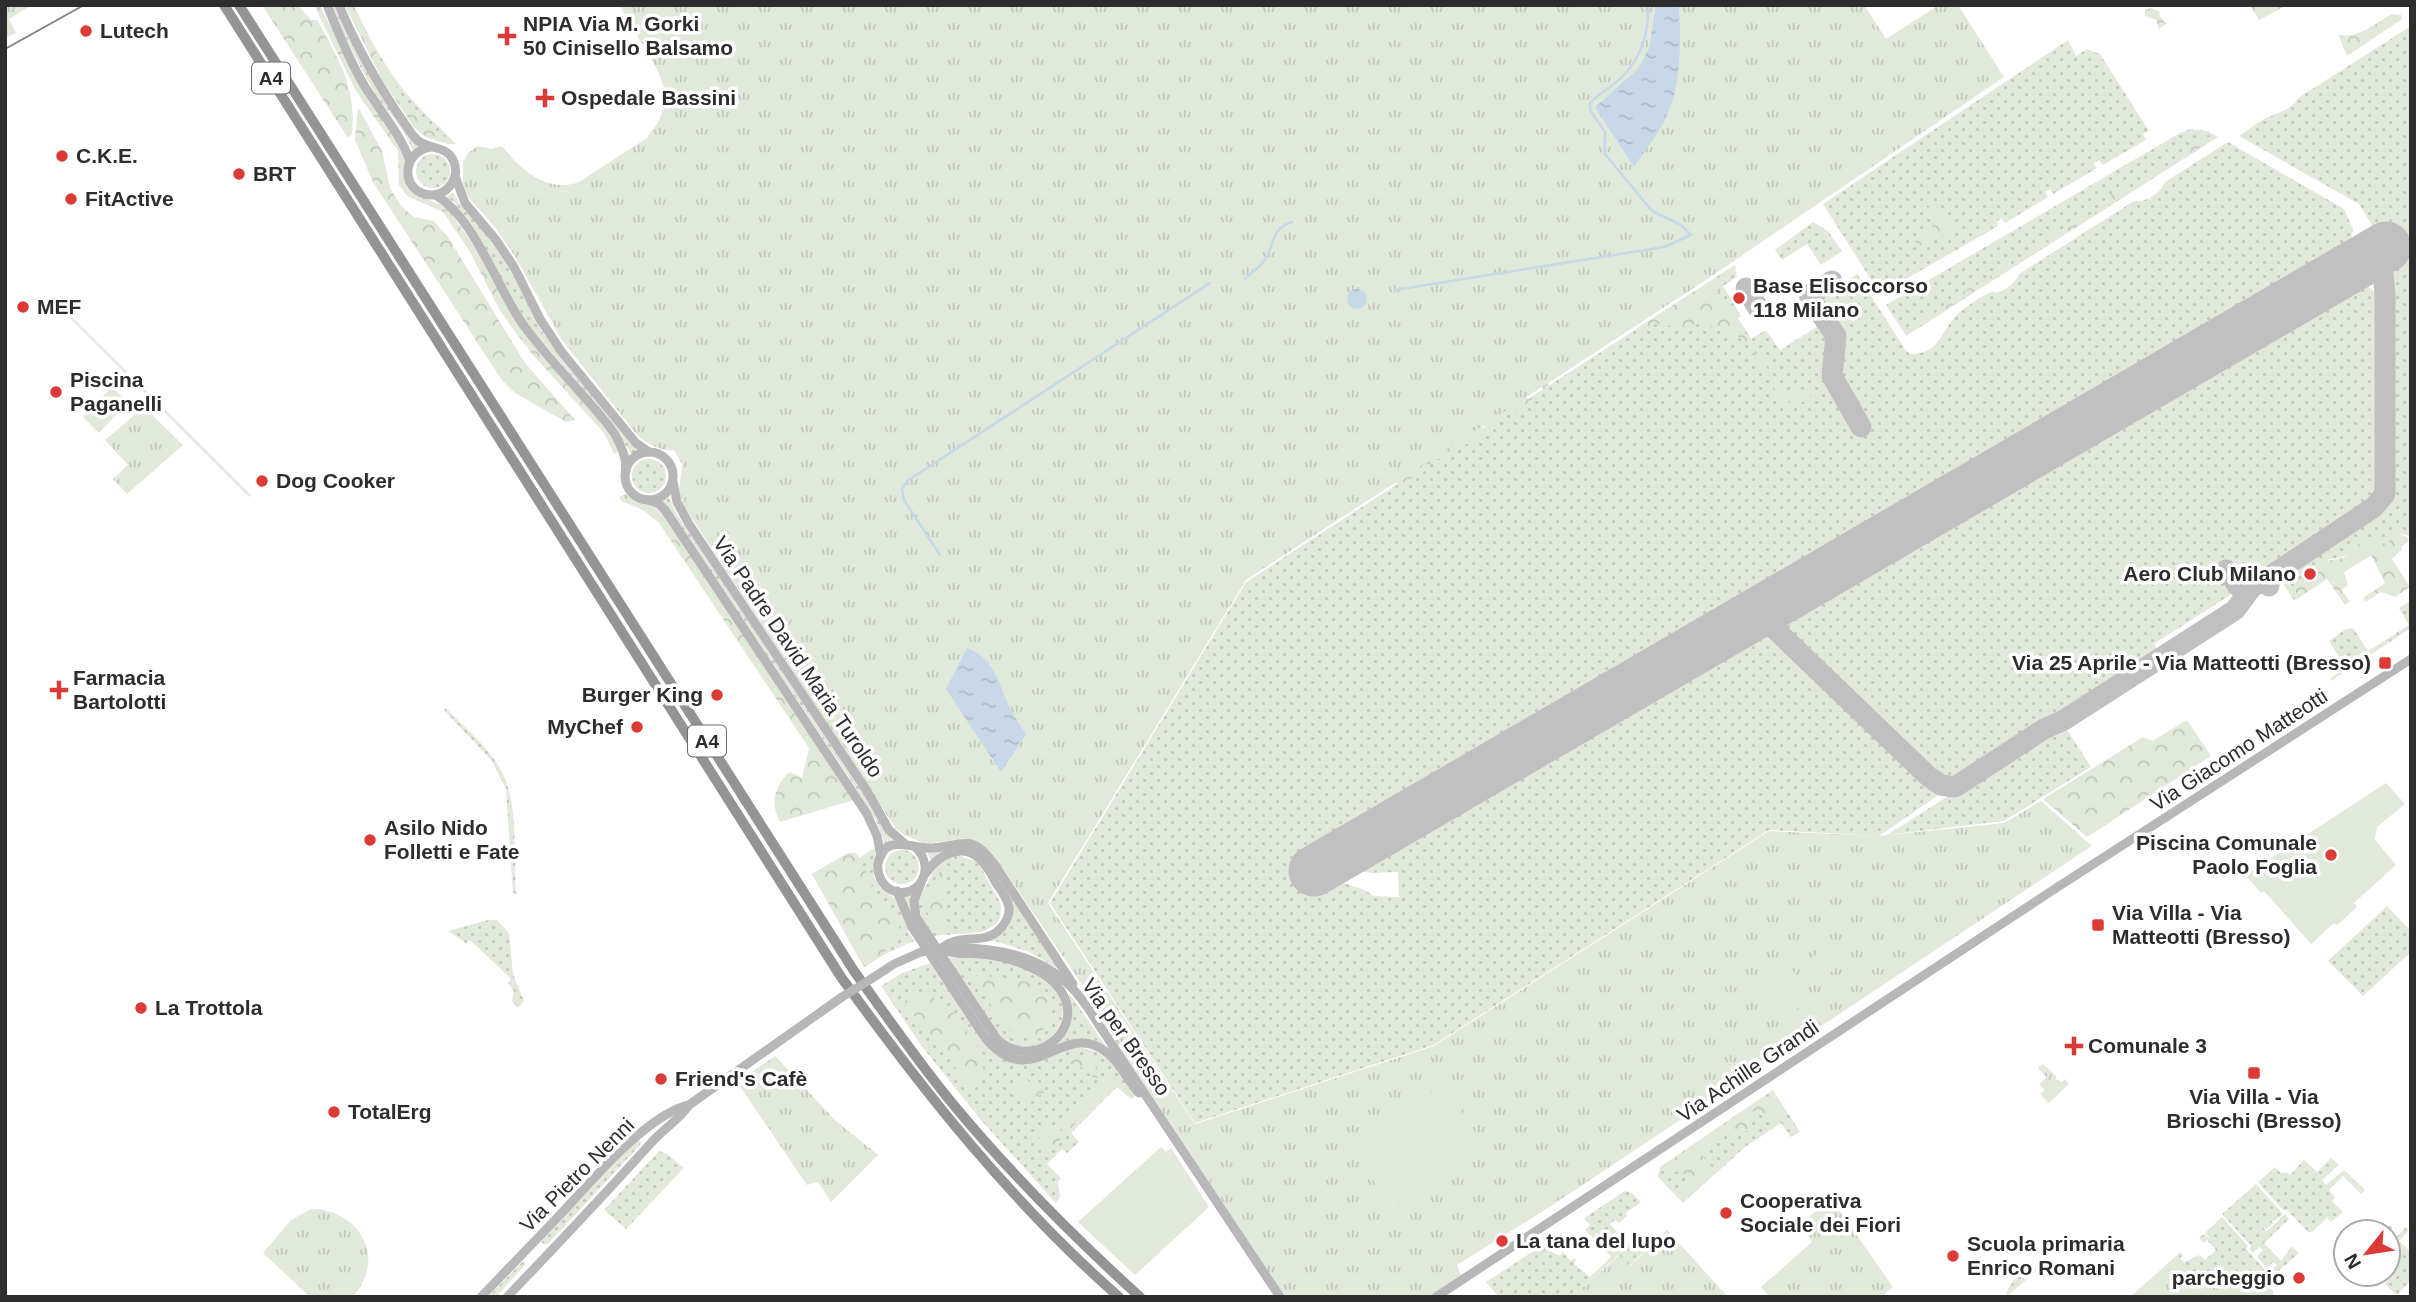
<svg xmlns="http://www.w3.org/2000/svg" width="2416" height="1302" font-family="Arial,sans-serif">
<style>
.grass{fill:url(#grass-dots)}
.forest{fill:url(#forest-crowns)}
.park{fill:url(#park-tufts)}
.pitch{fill:#e1e9db}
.water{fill:url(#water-ripples)}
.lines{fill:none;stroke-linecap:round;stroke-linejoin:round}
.stream{stroke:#c7d9e9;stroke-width:2.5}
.taxiway{stroke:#c0c0c0;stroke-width:21}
.runway{stroke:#c0c0c0;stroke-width:51}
.secondary{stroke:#b7b7b7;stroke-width:9}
.highway{stroke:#949494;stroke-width:10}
.tram{stroke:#828282;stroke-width:2}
.secondary-bridge{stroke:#b7b7b7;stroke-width:9}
.poi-dot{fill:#db3a37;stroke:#fff;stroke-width:2.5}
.labels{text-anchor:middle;stroke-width:7;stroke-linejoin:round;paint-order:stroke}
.shield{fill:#fff;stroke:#6c6c6c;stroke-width:2}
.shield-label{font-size:19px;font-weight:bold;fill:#2d2d2d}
.poi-label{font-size:21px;font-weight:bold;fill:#2d2d2d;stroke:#fff;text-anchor:start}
.street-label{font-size:21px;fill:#2d2d2d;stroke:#fff}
</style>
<defs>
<pattern id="grass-dots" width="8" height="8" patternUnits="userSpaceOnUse" patternTransform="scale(1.75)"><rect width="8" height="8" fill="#e1e9db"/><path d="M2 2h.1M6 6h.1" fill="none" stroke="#c1c8bc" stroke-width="1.8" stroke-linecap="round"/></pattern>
<pattern id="forest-crowns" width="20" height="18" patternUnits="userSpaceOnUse" patternTransform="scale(1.75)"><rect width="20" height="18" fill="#e1e9db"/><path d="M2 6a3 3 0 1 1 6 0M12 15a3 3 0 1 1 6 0" fill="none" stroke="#c1c8bc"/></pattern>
<pattern id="park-tufts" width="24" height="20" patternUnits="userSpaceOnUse" patternTransform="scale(1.75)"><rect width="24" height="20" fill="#e1e9db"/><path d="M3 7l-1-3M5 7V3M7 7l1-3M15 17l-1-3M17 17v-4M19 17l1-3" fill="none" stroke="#c1c8bc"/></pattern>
<pattern id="water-ripples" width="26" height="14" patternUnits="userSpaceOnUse" patternTransform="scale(1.75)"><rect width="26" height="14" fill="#c7d9e9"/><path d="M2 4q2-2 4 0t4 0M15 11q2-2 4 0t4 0" fill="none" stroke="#abbbc8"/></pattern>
</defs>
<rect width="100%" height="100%" fill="#fff"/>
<g class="grass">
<path d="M331 5H334C356 57 383 103 420 146L413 151C406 130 388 113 376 95 359 66 344 36 331 5Z"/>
<path d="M345 5H354C368 36 385 68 407 94 422 112 440 127 456 144H448L426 137 414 127 383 81Z"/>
<path d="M2411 26V536L2398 534 2388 544 2357 545C2349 555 2342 559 2329 559L2319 572 2315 566 2301 575 2306 581 2295 589 2297 599 2294 600 2280 579 2383 511 2392 499 2395 483 2393 260 2359 204 2239 136C2247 131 2255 124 2264 119 2276 113 2291 111 2298 98Z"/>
<path d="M2068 40 2076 56 2087 49 2100 54 2149 131 2143 134 2146 140 2103 165 2099 160 2094 164 2097 168 2053 194 2050 189 2045 192 2048 197 2045 199 2005 223 2002 218 1997 221 1998 226 1880 294 1823 204Z"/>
<path d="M2190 129 2207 131 2218 137 1906 336 1886 305 2180 133Z"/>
<path d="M2228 142 2344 209 2353 229 2351 240 2344 249 1306 856 1323 886 1335 880 1365 890 1374 896 1399 897 1398 872 1371 873 1353 870 1765 628 1940 794 1879 836 1769 830 1434 1045 1195 1123 1050 903 1246 582 1735 265 1737 277 1723 286 1741 316 1738 318 1751 339 1764 331 1767 332 1780 350 1818 326H1823L1831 321 1819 301 1838 288 1847 286 1852 277 1857 274 1905 349 1910 354C1942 354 1940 329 1961 311 1969 305 1980 297 1989 293 1997 289 1991 294 1999 292 2008 289 2015 282 2019 274L2134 201C2147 202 2159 195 2165 182Z"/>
<circle cx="433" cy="171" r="17"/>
<path d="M453 192 458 202 485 233 506 262 541 330 564 362 638 451 632 455 608 417 527 324 471 224 454 202 446 197Z"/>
<path d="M1813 222 1828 231 1842 251 1821 265 1807 244 1782 260 1775 250Z"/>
<path d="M2360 284C2371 286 2376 291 2377 302L2378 480 2377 491 2374 497 2236 587 2238 590 2154 644 2158 651 1954 783C1929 781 1825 675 1801 651L1803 648 1777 622Z"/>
<path d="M69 314 251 495 249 497 68 316Z"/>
<circle cx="649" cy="476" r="17"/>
<path d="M669 497 676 513 861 789 892 840 885 844 876 820 848 776 675 518 662 502Z"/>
<path d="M2411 600V628L2331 681V678L2346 668 2329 641 2346 629 2353 628 2368 651 2409 625 2399 608Z"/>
<path d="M446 708C465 728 491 749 503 774 518 803 514 861 516 894L513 893 506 789 491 760 444 710Z"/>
<path d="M2063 723 2091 767 2004 821 1887 835Z"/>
<path d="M962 846 980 851 991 863 1062 971 1029 952 992 940C1003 933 1013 925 1013 911 1013 900 1007 889 1001 881 983 854 960 833 931 862L927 851Z"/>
<path d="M876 847 874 877 882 889 897 900 910 929 908 931 914 941 885 954 864 967 812 874 848 853H856L859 858Z"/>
<circle cx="902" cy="867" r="17"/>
<path d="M958 855 978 862 999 900 1001 906 1000 918 995 925 982 932 933 936C913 911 915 906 929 880 938 862 939 861 958 855Z"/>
<path d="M913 894 911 906 1010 1052 1022 1055 1046 1051 1070 1012 1069 993 1109 1051 1095 1043 1023 1058 1010 1054 994 1043 914 924 903 897Z"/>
<path d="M2387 906 2411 931V952L2363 996 2328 961Z"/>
<path d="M488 920H497L509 933 513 974 524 1001 518 1008 512 1001 514 991 508 983 511 979 470 940 466 943 448 931Z"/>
<path d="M975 956C997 960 1022 964 1042 976 1094 1009 1038 1074 1001 1038 995 1033 991 1023 986 1016 975 1000 964 984 952 967L954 966 948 958Z"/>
<path d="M930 963 983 1040 1030 1063C1043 1062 1052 1053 1065 1050 1101 1040 1118 1070 1136 1096L1131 1099 1117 1087 1071 1133 1079 1142 1067 1153 1062 1149 1047 1164 1061 1178 1058 1182 1060 1197 1056 1203 980 1119 923 1048 881 986 902 973Z"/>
<path d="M1773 1090 1800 1132 1791 1137 1781 1123 1745 1147 1683 1203 1658 1177 1660 1167Z"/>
<path d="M637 1141H641L640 1145 547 1245 542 1243 541 1239Z"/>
<path d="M659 1151 667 1154 684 1168 626 1229 604 1210Z"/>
<path d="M2331 1158 2339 1165 2322 1180 2326 1185 2344 1170 2365 1190 2361 1194 2343 1176 2329 1190 2335 1197 2332 1201 2343 1212 2331 1222 2327 1218 2312 1232H2308L2287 1210H2283L2258 1182 2275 1167 2281 1173 2286 1172 2290 1175 2304 1160 2317 1172Z"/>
<path d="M2256 1184 2283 1214 2275 1221 2271 1220 2273 1223 2267 1229 2263 1226 2266 1232 2285 1214 2289 1219 2264 1243 2281 1261 2292 1246 2299 1253 2274 1275 2270 1271 2277 1265 2273 1262 2267 1268 2257 1257 2263 1250 2259 1247 2253 1253 2249 1249 2251 1246 2222 1214Z"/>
<path d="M1625 1191 1632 1193 1641 1202 1626 1213 1627 1216 1619 1223 1615 1220 1610 1224 1634 1250 1640 1246 1645 1251 1629 1266 1618 1255 1582 1288 1589 1297H1499L1486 1282 1543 1245 1548 1250 1560 1256 1563 1252 1571 1261 1574 1258 1576 1260 1574 1264 1590 1277 1611 1257 1585 1230 1590 1225 1584 1218Z"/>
<path d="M2222 1217 2248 1246 2246 1249 2272 1277 2257 1292 2186 1271 2174 1258 2180 1252 2183 1255 2180 1258 2184 1262 2200 1255 2205 1260 2216 1250 2207 1240 2204 1243 2199 1238 2204 1234 2211 1239 2205 1233Z"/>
<path d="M2390 1225 2392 1228 2389 1232 2396 1238 2406 1227 2409 1230 2399 1241 2409 1250 2411 1249V1280L2397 1295 2385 1284 2397 1270 2388 1262V1232H2383Z"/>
<path d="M523 1261 526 1264 523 1267 496 1297H488Z"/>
<path d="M2033 1267 2039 1269 2006 1297C2007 1284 2021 1271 2033 1267Z"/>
</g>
<g class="forest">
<path d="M262 5H298L311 20H317C338 58 357 88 352 134L348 138Z"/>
<path d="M314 5H320L357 81 400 144 406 160 404 170 417 195 447 207 477 250 528 339 594 413 620 451 614 454 604 433 533 355 513 329 499 309 470 252 443 212 407 196 399 185 398 151 356 91Z"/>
<path d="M345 5H353L374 50 412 113 417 115C422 136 444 131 456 144H448L426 137 414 127 383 81Z"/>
<path d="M2250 5H2287L2259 20Z"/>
<path d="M2151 8 2159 11 2160 16 2166 24 2159 29 2156 20 2145 16V10Z"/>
<path d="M2392 14 2401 15 2402 19 2347 56 2338 34C2355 41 2377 22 2392 14Z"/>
<path d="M358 107 382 151 390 188 401 206 414 217 434 221 448 237 525 363 575 420 566 422 515 393 501 379 373 182 355 140Z"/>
<path d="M2212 136 2215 138 1909 333 1910 327 1922 321 1927 315 1931 316 1969 288 1978 285 1979 281 2002 271 2003 265H2011L2023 257 2022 254H2029L2053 239V234C2066 229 2075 226 2084 216 2095 216 2110 205 2111 194 2122 191 2133 193 2139 181L2146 180 2156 173 2157 169 2162 170 2192 151 2189 148 2192 145 2200 144 2201 139Z"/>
<path d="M1928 203H1934L1940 207 1942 214 1963 226 1961 232C1950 230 1944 237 1934 237L1926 247 1916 243 1915 239 1920 233 1930 232C1937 218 1930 216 1928 203Z"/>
<path d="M1712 280 1789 403 1795 399 1793 395 1797 389 1808 390 1811 396C1802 403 1795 409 1785 406L1744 339 1703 323 1678 327 1657 324 1646 328 1639 327Z"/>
<path d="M1547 381 1550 388 1537 394 1527 404 1518 407 1516 411C1505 415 1497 424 1486 428L1479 422 1523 394 1528 399 1543 389 1541 384Z"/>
<path d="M1478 423 1485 429 1472 442 1450 451 1445 459H1437L1426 467 1424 472H1418C1413 481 1402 484 1392 483Z"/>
<path d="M626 494C638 503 652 504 663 514L854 800 780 822C770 805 774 785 790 772L802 778 809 748 659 523 643 510 621 501 619 497Z"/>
<path d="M2398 534 2407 537 2409 541 2401 547 2402 549 2392 559 2410 587 2395 597 2381 592 2366 602 2363 598 2385 583 2371 555 2344 572 2348 585 2341 590 2350 601 2345 605 2327 579 2297 599 2295 589 2322 568 2319 564 2321 562 2343 558 2367 537 2382 538V543L2387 544 2393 535Z"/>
<path d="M2187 720 2211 756 2087 837 2043 799 2143 737 2152 741Z"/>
<path d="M848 853H856L872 884 870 891 892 915 902 932 890 940 885 954 864 967 812 874Z"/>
<path d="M945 866H950C946 877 941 889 943 902 945 916 948 916 942 931L928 925 933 922 928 915 927 904H922V899C933 892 933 877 945 866Z"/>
<path d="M972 975C990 977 1027 977 1041 988 1062 1004 1046 1048 1017 1035 1002 1028 982 989 972 975Z"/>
<path d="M907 992 925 993 949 1007 986 1058 981 1074 974 1086 967 1082 905 1004Z"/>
<path d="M1069 1054 1091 1057 1100 1077 1094 1078 1083 1068 1069 1063Z"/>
<path d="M1022 1078 1041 1083 1044 1093 1025 1101 1014 1097Z"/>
<path d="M1109 1078 1115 1081 1071 1128 1064 1123Z"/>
<path d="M1769 1098 1777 1100 1785 1110 1779 1121 1769 1122 1759 1111 1751 1110 1748 1131C1720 1135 1723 1128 1701 1150L1702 1155 1713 1168C1709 1178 1696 1188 1688 1196L1680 1195 1679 1187 1686 1180V1175L1680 1172H1667L1664 1169 1666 1165 1761 1100Z"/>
<path d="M1053 1127 1064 1132 1055 1149 1040 1144 1038 1132Z"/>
</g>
<g class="park">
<path d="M5 5H32L9 19 16 33 5 38Z"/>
<path d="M619 5H1864L1886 39 1939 5H1958L2004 77 1709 278 1246 580 1048 903 1195 1124 1434 1046 1769 831 1879 836 2004 823 2041 801 2092 846 1551 1206 1457 1265 1461 1275 1428 1297H1285L1091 1004 1081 983 993 854 979 843 964 838 926 844 904 835 896 829 684 506 679 491 682 464 674 450C663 452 646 444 637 435L562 340 514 255 495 227 468 197 463 184V162L468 153 478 146 491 149 502 146C520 169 547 194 579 182L647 138 659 121 664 105 665 91 658 71Z"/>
<path d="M144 407 183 445 127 494 113 479 128 465 105 440Z"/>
<path d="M775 1056 836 1121 878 1155 831 1202 818 1182 807 1185 737 1082Z"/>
<path d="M2043 1064 2056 1076V1079L2062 1082 2065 1079 2069 1084 2049 1103 2040 1094 2045 1090 2039 1084 2047 1078 2038 1068Z"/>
<path d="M1832 1200 1893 1287 1881 1297H1770L1761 1287 1812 1242 1800 1223Z"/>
<path d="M311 1209C360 1209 388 1260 352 1297H310L263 1253 291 1220Z"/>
<path d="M1667 1230 1728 1297H1589L1581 1289 1619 1255 1630 1266Z"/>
<path d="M2174 1258 2186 1271 2257 1292 2266 1284 2273 1291V1297H2130Z"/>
</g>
<g class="pitch">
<path d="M112 387 128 402 99 433 83 417Z"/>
<path d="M2386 783 2405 804 2377 827 2375 840 2396 865 2354 903 2357 907 2337 925 2334 923 2311 944 2264 891 2261 893 2245 875Z"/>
<path d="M1823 950 1836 968 1824 977 1811 958Z"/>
<path d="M1785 958 1811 1000 1779 1020 1753 978Z"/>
<path d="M1443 1085 1484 1145 1391 1207 1351 1147Z"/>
<path d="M1161 1147 1166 1152 1171 1148 1209 1207 1135 1275 1078 1222Z"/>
</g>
<g class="water">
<path d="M1656 5H1679C1681 43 1682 85 1665 120 1657 136 1644 151 1634 167L1595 107 1639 68 1649 48Z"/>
<circle cx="1357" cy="299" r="10"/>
<path d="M967 648C996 658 999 687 1011 710 1015 718 1021 726 1026 734L1001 772 946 689Z"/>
</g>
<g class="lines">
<g class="stream">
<path d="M1245 279C1252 272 1262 266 1266 258 1276 241 1270 230 1292 222"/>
<path d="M1395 290 1664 247 1691 235 1681 225 1652 211 1605 154V132L1590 110V103C1601 92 1615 85 1625 74 1642 55 1649 30 1648 5"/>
<path d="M940 555 904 500 902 489 907 481 1210 283"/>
</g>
<g class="taxiway">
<path d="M1832 281 1812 293 1810 298 1836 336 1832 376 1861 427"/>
<path d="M1746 288 1758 308"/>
<path d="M2226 570 2238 586 2252 587"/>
<path d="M2269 586V577L2374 507 2385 494V294L2383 274 2372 254"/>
<path d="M1757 612 1929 777 1941 785 1955 787 2044 729 2064 720 2235 610 2252 587 2269 577"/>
</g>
<path class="runway" d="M1314 871 2386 247"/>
<g class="secondary">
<path d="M327 5C338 32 349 60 364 85 380 111 400 133 410 161"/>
<path d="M339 5C355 44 375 79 398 114 404 122 410 133 417 140 429 150 446 145 453 160 461 176 449 194 432 195 401 195 399 152 431 147"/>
<path d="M455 176 465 203 496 240 514 267 540 319 561 351 636 443 649 452"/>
<path d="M435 195C473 215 497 287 522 323 542 351 566 376 588 401 605 420 627 444 626 471"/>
<circle cx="649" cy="476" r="24"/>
<path d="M673 482 677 502 689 524 867 791 889 830 905 844"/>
<path d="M648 500 659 504 665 510 867 814 877 836 881 856"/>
<path d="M915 847C940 870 914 905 888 888 881 882 877 873 878 864 884 831 914 850 933 848 964 845 972 833 995 865L1073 984"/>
<path d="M926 873C938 855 963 841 981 860 987 866 992 875 996 883 1001 890 1007 898 1009 907 1010 916 1004 926 998 931 982 945 960 933 942 948"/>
<path d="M921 883 914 901 916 917 997 1039C1032 1073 1087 1030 1061 991 1046 968 1006 956 980 954 967 952 954 956 943 949"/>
<path d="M897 891 912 927 986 1039C1032 1092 1059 1025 1100 1048 1118 1058 1126 1079 1139 1093"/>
<path d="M942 948C988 946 1039 953 1072 988 1084 1000 1092 1014 1101 1028L1280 1297"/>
<path d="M871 979 894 964 921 952"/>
<path d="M481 1297C506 1271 531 1245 556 1219 588 1186 645 1115 689 1105"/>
<path d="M507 1297C556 1246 604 1195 651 1143 663 1129 679 1120 689 1105L842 997"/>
<path d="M1436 1297 2050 892 2411 659"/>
</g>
<g class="highway">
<path d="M224 5 841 977C924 1092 1012 1203 1119 1297"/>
<path d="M239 5 854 971C888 1018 920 1065 957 1109 1013 1176 1075 1238 1140 1297"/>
</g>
<path class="tram" d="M5 49 84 5"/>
<g class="secondary-bridge">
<path d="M921 952 942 948"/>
<path d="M842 997 871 979"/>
</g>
</g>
<g class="poi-dot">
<circle cx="86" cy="31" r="7"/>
<path d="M503.5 25.5h7v7h7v7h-7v7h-7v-7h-7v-7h7z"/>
<path d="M541.5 87.5h7v7h7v7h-7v7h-7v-7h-7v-7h7z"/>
<circle cx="62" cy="156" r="7"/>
<circle cx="239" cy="174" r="7"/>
<circle cx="71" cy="199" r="7"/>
<circle cx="1739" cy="298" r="7"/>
<circle cx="23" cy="307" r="7"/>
<circle cx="56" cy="392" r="7"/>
<circle cx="262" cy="481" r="7"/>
<circle cx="2310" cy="574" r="7"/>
<rect x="2378" y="656" width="14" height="14" rx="3.5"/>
<path d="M55.5 679.5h7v7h7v7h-7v7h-7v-7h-7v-7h7z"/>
<circle cx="717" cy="695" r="7"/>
<circle cx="637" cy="727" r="7"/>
<circle cx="370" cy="840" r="7"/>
<circle cx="2331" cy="855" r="7"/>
<rect x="2091" y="918" width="14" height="14" rx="3.5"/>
<circle cx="141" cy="1008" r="7"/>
<path d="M2070.5 1035.5h7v7h7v7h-7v7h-7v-7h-7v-7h7z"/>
<rect x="2247" y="1066" width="14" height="14" rx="3.5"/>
<circle cx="661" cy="1079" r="7"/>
<circle cx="334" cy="1112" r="7"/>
<circle cx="1726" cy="1213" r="7"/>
<circle cx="1502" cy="1241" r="7"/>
<circle cx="1953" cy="1256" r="7"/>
<circle cx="2299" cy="1278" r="7"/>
</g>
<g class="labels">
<g class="shield">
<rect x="252" y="62.5" width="38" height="31" rx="5"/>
<rect x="688" y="725.5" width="38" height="31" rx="5"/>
</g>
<g class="shield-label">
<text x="271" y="85">A4</text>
<text x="707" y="748">A4</text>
</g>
<g class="poi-label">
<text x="523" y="31">NPIA Via M. Gorki<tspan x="523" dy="24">50 Cinisello Balsamo</tspan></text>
<text x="100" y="38">Lutech</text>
<text x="561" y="105">Ospedale Bassini</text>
<text x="76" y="163">C.K.E.</text>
<text x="253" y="181">BRT</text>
<text x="85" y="206">FitActive</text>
<text x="1753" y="293">Base Elisoccorso<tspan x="1753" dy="24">118 Milano</tspan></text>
<text x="37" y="314">MEF</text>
<text x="70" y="387">Piscina<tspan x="70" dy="24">Paganelli</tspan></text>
<text x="276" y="488">Dog Cooker</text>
<text x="2296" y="581" text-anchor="end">Aero Club Milano</text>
<text x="2371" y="670" text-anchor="end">Via 25 Aprile - Via Matteotti (Bresso)</text>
<text x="73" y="685">Farmacia<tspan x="73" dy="24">Bartolotti</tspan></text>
<text x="703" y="702" text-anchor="end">Burger King</text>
<text x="623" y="734" text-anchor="end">MyChef</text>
<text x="384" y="835">Asilo Nido<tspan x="384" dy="24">Folletti e Fate</tspan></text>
<text x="2317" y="850" text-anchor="end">Piscina Comunale<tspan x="2317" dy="24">Paolo Foglia</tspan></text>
<text x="2112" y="920">Via Villa - Via<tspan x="2112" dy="24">Matteotti (Bresso)</tspan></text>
<text x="155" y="1015">La Trottola</text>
<text x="2088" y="1053">Comunale 3</text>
<text x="675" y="1086">Friend's Cafè</text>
<text x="2254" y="1104" text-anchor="middle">Via Villa - Via<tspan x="2254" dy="24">Brioschi (Bresso)</tspan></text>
<text x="348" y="1119">TotalErg</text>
<text x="1740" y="1208">Cooperativa<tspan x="1740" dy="24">Sociale dei Fiori</tspan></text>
<text x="1516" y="1248">La tana del lupo</text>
<text x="1967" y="1251">Scuola primaria<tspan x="1967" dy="24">Enrico Romani</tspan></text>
<text x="2285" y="1285" text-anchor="end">parcheggio</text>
</g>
<g class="street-label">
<text transform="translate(798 657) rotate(56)" y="7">Via Padre David Maria Turoldo</text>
<text transform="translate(2239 750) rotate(-33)" y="7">Via Giacomo Matteotti</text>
<text transform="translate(1126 1037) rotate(55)" y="7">Via per Bresso</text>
<text transform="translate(1748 1071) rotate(-34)" y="7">Via Achille Grandi</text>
<text transform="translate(577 1175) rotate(-45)" y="7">Via Pietro Nenni</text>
</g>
</g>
<rect width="2416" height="1302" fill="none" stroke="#2d2d2d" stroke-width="14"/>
<g transform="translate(2367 1253) rotate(240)"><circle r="33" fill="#ffffff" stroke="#ababab" stroke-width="2"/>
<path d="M0-5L12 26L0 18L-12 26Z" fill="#db3a37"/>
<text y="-10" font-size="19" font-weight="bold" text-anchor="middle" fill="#2d2d2d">N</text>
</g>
</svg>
